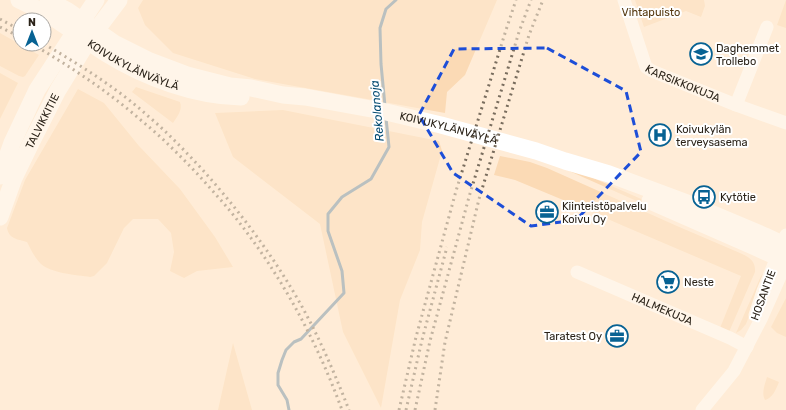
<svg xmlns="http://www.w3.org/2000/svg" width="786" height="410" font-family="Rubik,sans-serif">
<style>
.green{fill:#fbdab5}
.lines{fill:none;stroke-linecap:round;stroke-linejoin:round}
.stream{stroke:#668ba5;stroke-width:3}
.minor{stroke:#fff;stroke-width:13}
.major{stroke:#fff;stroke-width:17}
.rail{stroke:#796d5e;stroke-width:3;stroke-dasharray:2 4;stroke-linecap:butt}
.marked{fill:none;stroke:#1d4ed8;stroke-width:3;stroke-dasharray:8 5;stroke-linejoin:round}
.labels{text-anchor:middle;stroke-width:4;stroke-linejoin:round;paint-order:stroke}
.park-label{font-size:11px;fill:#54370e;stroke:#fff}
.poi-label{font-size:11px;fill:#2a2218;stroke:#fff;text-anchor:start}
.street-label{font-size:11px;fill:#2a2218;stroke:#fff}
.water-label{font-size:12px;font-style:italic;fill:#004970;stroke:#fff}
</style>
<rect width="100%" height="100%" fill="#ffecd7"/>
<g class="green">
<path d="M143 0H497L465 75 447 92 445 113 255 79 173 53 145 25 138 8Z"/>
<path d="M635 0H704L705 6 701 17 686 11 644 27Z"/>
<path d="M786 0V28L777 25Z"/>
<path d="M0 33 39 55 25 76 23 77 19 76 0 66Z"/>
<path d="M0 73 18 83 0 119Z"/>
<path d="M136 87 180 102C183 110 177 117 173 123L132 92Z"/>
<path d="M78 89 104 103 139 146 180 189 215 237 233 267 197 271 184 278 170 271 174 252 171 233 158 219H133L124 228 107 263 94 276 90 277C77 275 50 273 41 264 35 258 31 250 27 242 17 239 9 239 7 228L25 180Z"/>
<path d="M283 110 439 141 442 151 422 222 420 250 400 300 381 408 343 332 320 224 233 157 215 113Z"/>
<path d="M500 156 530 162 547 168 677 226 740 253C749 257 756 261 755 272L729 332 720 328 741 276 626 227 580 207 515 180 494 175Z"/>
<path d="M567 170H575L751 247 695 227Z"/>
<path d="M763 274 765 275 746 324 741 330 736 333 761 276Z"/>
<path d="M786 298V337L777 333 771 327Z"/>
<path d="M233 343 252 410H218Z"/>
<path d="M767 377 779 382C776 389 773 398 765 400 761 393 765 384 767 377Z"/>
</g>
<g class="lines">
<g class="stream">
<path d="M385 106 381 64 380 28 386 9 396 0"/>
<path d="M289 410 287 400 278 385V373L282 360 286 350 294 342 301 339 344 293 342 271 328 231V214L342 197 371 179 389 147 386 118"/>
</g>
<g class="minor">
<path id="s1" d="M624 0 644 61 646 67 652 71 736 105 786 123"/>
<path d="M736 105 767 27"/>
<path id="s2" d="M577 272 730 338 747 347"/>
<path d="M755 315 763 291 786 235"/>
<path d="M702 410 734 371 761 319 786 263"/>
</g>
<g class="major">
<path id="s3" d="M19 0C33 7 48 14 61 23 77 33 91 44 107 54 146 78 195 96 241 97"/>
<path id="s4" d="M48 0 68 11 114 43 150 61 187 75 230 86 251 88 283 95 305 97 382 111 441 125 536 151 565 161 609 174 687 203 765 236 786 246"/>
<path d="M0 176 12 143 37 90 82 21 96 0"/>
<path d="M650 201 755 247 786 261"/>
<path id="s5" d="M0 217 14 178 31 143 58 90 88 41 119 0"/>
</g>
<g class="rail">
<path d="M0 19 20 30"/>
<path d="M0 27 20 37"/>
<path d="M32 44C71 67 109 92 143 122 157 133 170 146 183 159 198 174 212 190 226 206 276 266 315 336 342 410"/>
<path d="M44 44C80 65 117 88 148 116 167 132 183 149 200 167 238 209 272 254 300 303 319 337 335 374 349 410"/>
<path d="M399 410 416 337 456 191 506 30 516 0"/>
<path d="M406 410 422 340 447 247"/>
<path d="M415 410 430 341 469 197 519 32 531 0"/>
<path d="M435 410 445 342 479 199 529 35 543 0"/>
</g>
</g>
<path d="M0 0H786V410H0ZM547 48 626 91 641 152 576 220 531 226 453 173 419 115 454 49Z" fill="#ffecd7" fill-opacity=".55" fill-rule="evenodd"/>
<path class="marked" d="M547 48 626 91 641 152 576 220 531 226 453 173 419 115 454 49Z"/>
<defs>
<g id="school-ring" transform="scale(1.15)"><circle r="9.5" fill="#fff" stroke="#076293" stroke-width="1.5"/><path d="M0-5L7-2L0 1L-7-2ZM-4 1L0 2.5L4 1V4Q0 6-4 4Z" fill="#076293"/></g>
<g id="hospital-ring" transform="scale(1.15)"><circle r="9.5" fill="#fff" stroke="#076293" stroke-width="1.5"/><path d="M-5-5h3v3.5h4V-5h3V5h-3V1.5h-4V5h-3Z" fill="#076293"/></g>
<g id="bus-ring" transform="scale(1.15)"><circle r="9.5" fill="#fff" stroke="#076293" stroke-width="1.5"/><path d="M-5-6H5V4H4V6H2V4H-2V6H-4V4H-5ZM-3.5-4V0h7V-4ZM-3.5 1.2v1.5H-2V1.2ZM2 1.2v1.5H3.5V1.2Z" fill="#076293"/></g>
<g id="office-ring" transform="scale(1.15)"><circle r="9.5" fill="#fff" stroke="#076293" stroke-width="1.5"/><path d="M-6-3h4V-5.5h4V-3h4V5H-6ZM-1-4.5V-3h2v-1.5ZM-6 0V1H6V0Z" fill="#076293"/></g>
<g id="supermarket-ring" transform="scale(1.15)"><circle r="9.5" fill="#fff" stroke="#076293" stroke-width="1.5"/><path d="M-6-5.5h2.5l.6 2H6L4.5 2H-2.5L-4.4-4H-6ZM-1.5 3.2a1.3 1.3 0 1 0 .1 0ZM3 3.2a1.3 1.3 0 1 0 .1 0Z" fill="#076293"/></g>
</defs>
<g fill-rule="evenodd">
<use href="#school-ring" x="701" y="54"/>
<use href="#hospital-ring" x="660" y="135"/>
<use href="#bus-ring" x="704" y="197"/>
<use href="#office-ring" x="547" y="212"/>
<use href="#supermarket-ring" x="668" y="282"/>
<use href="#office-ring" x="617" y="336"/>
</g>
<g class="labels">
<g class="park-label">
<text x="651" y="16">Vihtapuisto</text>
</g>
<g class="poi-label">
<text x="716" y="52">Daghemmet<tspan x="716" dy="13">Trollebo</tspan></text>
<text x="676" y="133">Koivukylän<tspan x="676" dy="13">terveysasema</tspan></text>
<text x="720" y="201">Kytötie</text>
<text x="562" y="210">Kiinteistöpalvelu<tspan x="562" dy="13">Koivu Oy</tspan></text>
<text x="684" y="286">Neste</text>
<text x="602" y="340" text-anchor="end">Taratest Oy</text>
</g>
<g class="street-label">
<text dy="4" stroke="none"><textPath href="#s3" startOffset="132">KOIVUKYLÄNVÄYLÄ</textPath></text>
<text dy="4" stroke="none"><textPath href="#s1" startOffset="111">KARSIKKOKUJA</textPath></text>
<text dy="4" stroke="none"><textPath href="#s5" startOffset="105">TALVIKKITIE</textPath></text>
<text dy="4" stroke="none"><textPath href="#s4" startOffset="426">KOIVUKYLÄNVÄYLÄ</textPath></text>
<text transform="translate(763 295) rotate(-70)" y="4">HOSANTIE</text>
<text dy="4" stroke="none"><textPath href="#s2" startOffset="93">HALMEKUJA</textPath></text>
</g>
<g class="water-label">
<text transform="translate(377 111) rotate(-95)" y="4">Rekolanoja</text>
</g>
</g>
<g transform="translate(32 32)"><circle r="19" fill="#ffffff" stroke="#aaa7a3"/>
<path d="M0-3L7 15L0 10L-7 15Z" fill="#076293"/>
<text y="-6" font-size="11" font-weight="bold" text-anchor="middle" fill="#2a2218">N</text>
</g>
</svg>
